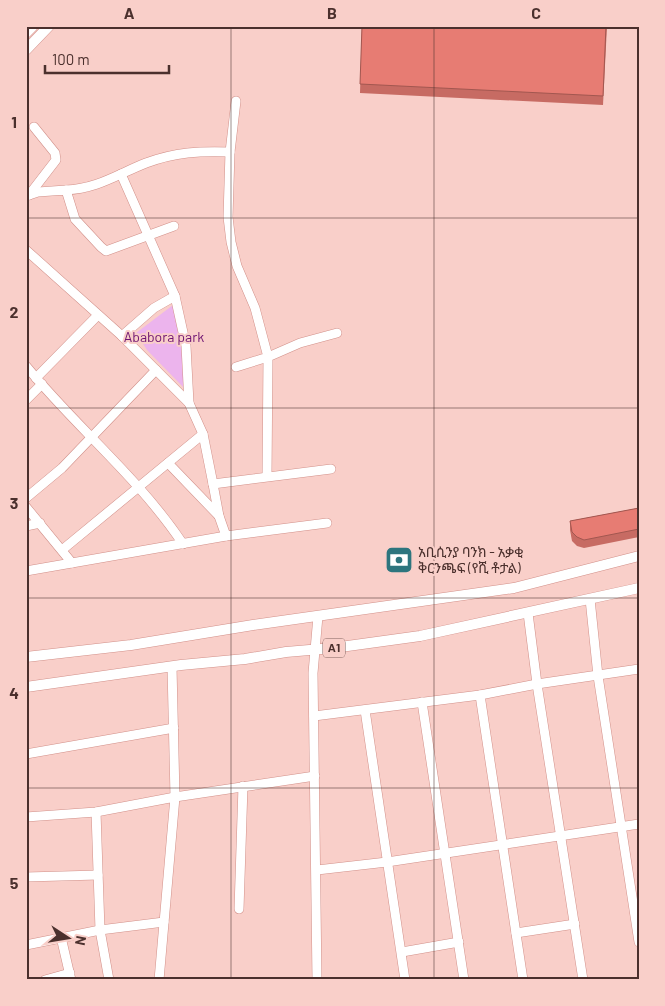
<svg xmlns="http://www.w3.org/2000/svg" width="665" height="1006" font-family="Barlow,'Noto Sans Ethiopic',sans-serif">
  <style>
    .green { fill: #ecb4ed }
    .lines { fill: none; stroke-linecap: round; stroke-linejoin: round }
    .minor-casing { stroke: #d29089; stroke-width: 10 }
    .major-casing { stroke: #d29089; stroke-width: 11 }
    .minor { stroke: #fff; stroke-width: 9 }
    .major { stroke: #fff; stroke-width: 10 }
    .wall { fill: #c76b63 }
    .building { fill: #e77c73; stroke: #a25750 }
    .grid { fill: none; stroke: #4b302d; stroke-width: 1; stroke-opacity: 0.55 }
    .labels { text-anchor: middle; stroke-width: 4; stroke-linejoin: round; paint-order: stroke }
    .shield { fill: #f9cfc9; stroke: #7f605c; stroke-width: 1 }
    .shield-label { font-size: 12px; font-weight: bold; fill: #4b302d }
    .park-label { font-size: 14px; fill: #6e1372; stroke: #f9cfc9 }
    .poi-label { font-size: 14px; fill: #4b302d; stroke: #f9cfc9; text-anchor: start }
    .neatline { fill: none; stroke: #4b302d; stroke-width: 2 }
    .grid-label { font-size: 16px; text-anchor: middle; font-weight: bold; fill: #4b302d }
  </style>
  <rect width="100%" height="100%" fill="#f9cfc9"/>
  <path class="green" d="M177,302L181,318L185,389L147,350L136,333Z"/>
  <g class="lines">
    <defs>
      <g id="minor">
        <path d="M230,152L228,217L231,242L237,266L255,308L268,357L236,367"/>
        <path d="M121,174L175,296L186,346L189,403"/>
        <path d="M66,190C97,189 118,174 146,163C176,152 199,151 230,152L236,101"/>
        <path d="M29,195L56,160L55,153L34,127"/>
        <path d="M26,196L38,192L66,190L75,219L101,247L106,251L174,226"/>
        <path d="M26,250L122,336L189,403L203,434L213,484L331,469"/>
        <path d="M122,336L154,308L175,296"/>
        <path d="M26,366C76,427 139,478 183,544"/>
        <path d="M36,378L98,315"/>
        <path d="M26,400L42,384"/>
        <path d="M168,463L219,516"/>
        <path d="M267,476L268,357L300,343L337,333"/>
        <path d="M213,484L219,516L226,536"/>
        <path d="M26,498L62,468L156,370"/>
        <path d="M26,507L72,563"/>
        <path d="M26,526L40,523"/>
        <path d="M62,550L203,434"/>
        <path d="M26,571L226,536L327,523"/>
        <path d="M590,599L598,676L639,942"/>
        <path d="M528,613L537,684L583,980"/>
        <path d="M172,667L175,797L315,776"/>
        <path d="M480,695L523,980"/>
        <path d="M422,702L464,980"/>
        <path d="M365,710L405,980"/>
        <path d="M314,716L480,695L537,684L639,669"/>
        <path d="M26,754L174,728"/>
        <path d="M96,812L100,930L109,980"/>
        <path d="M26,817L96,812L175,797L159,980"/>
        <path d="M317,870L387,862L639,824"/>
        <path d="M26,877L98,875"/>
        <path d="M239,909L243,786"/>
        <path d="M516,933L575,924"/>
        <path d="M61,937L71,980"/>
        <path d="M26,945L100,930L164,922"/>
        <path d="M402,952L459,942"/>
        <path d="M45,980L70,973"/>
        <path d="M317,980L313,673L318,616"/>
      </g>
      <g id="major">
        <path d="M26,33L33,26"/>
        <path d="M26,50L49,26"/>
        <path d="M26,657L131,645L253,625L514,588L639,556"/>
        <path d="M26,687L181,665L245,659L286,652L333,648L420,636L639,588"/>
      </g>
    </defs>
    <use href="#minor" class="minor-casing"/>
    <use href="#major" class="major-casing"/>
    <use href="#minor" class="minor"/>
    <use href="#major" class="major"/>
  </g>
  <g class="wall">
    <path d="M362,26H607L603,105L360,93Z"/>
    <path d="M639,508V537L584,548L577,546L572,541L570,530V521Z"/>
  </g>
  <g class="building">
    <path d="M362,26H606L603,96L360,84Z"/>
    <path d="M639,508V529L584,540L577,537L572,532L570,521Z"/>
  </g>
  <path class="grid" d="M231,26V980M434,26V980M26,218H639M26,408H639M26,598H639M26,788H639"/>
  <defs>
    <symbol id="bank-square" viewBox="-11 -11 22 22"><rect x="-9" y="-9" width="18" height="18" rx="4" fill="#2d757e" stroke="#f9cfc9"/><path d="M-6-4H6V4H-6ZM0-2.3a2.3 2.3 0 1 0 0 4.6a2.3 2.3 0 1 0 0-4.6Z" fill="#fff"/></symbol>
  </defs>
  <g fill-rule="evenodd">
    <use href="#bank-square" x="383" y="544" width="32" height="32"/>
  </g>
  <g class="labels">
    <rect class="shield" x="323" y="638.5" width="22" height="19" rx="4"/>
    <g class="shield-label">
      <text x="334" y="652">A1</text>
    </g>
    <g class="park-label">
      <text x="164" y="342">Ababora park</text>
    </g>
    <g class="poi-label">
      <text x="418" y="557">አቢሲንያ ባንክ - አቃቂ<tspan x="418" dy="16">ቅርንጫፍ (የሺ ቶታል)</tspan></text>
    </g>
  </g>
  <rect width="665" height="1006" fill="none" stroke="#f9cfc9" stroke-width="55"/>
  <g transform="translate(68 938) rotate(102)" stroke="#f9cfc9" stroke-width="4" paint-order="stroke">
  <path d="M0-4L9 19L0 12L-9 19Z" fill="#4b302d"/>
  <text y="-8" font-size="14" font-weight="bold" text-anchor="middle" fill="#4b302d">N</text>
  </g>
  <path d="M45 65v8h124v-8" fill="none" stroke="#4b302d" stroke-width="2.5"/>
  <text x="52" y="65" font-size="15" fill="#4b302d" stroke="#f9cfc9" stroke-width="4" paint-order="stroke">100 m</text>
  <rect x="28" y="28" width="610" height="950" class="neatline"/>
  <g class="grid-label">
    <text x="129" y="19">A</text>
    <text x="332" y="19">B</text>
    <text x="536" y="19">C</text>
    <text x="14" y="128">1</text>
    <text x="14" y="318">2</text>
    <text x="14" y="509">3</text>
    <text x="14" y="699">4</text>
    <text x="14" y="889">5</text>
  </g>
</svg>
